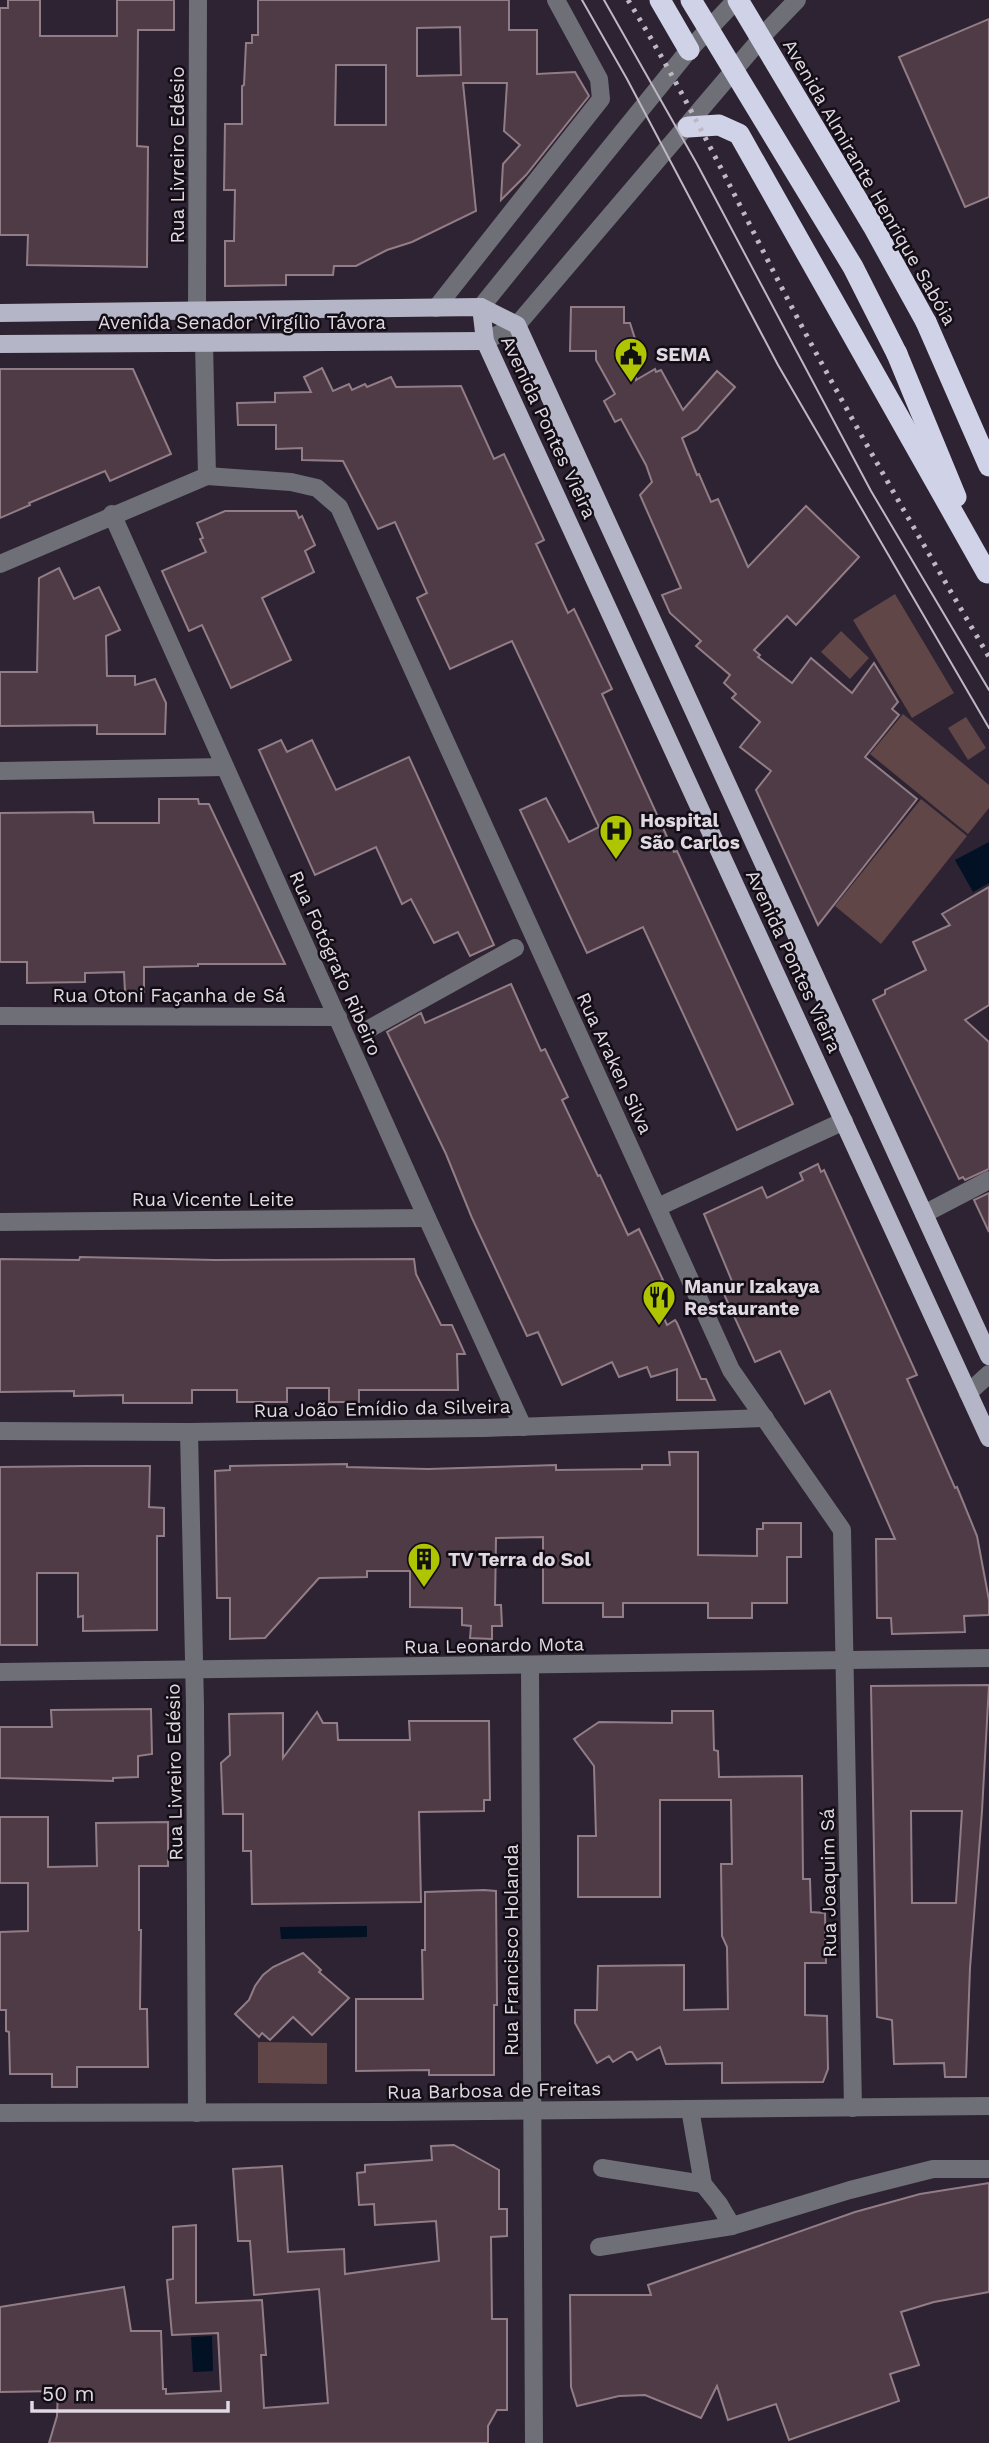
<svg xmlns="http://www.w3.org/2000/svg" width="989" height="2443" font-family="'Work Sans',sans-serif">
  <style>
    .green { fill: #604646 }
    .water { fill: #021123 }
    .building { fill: #4e3b45; stroke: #927d87; stroke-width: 2; fill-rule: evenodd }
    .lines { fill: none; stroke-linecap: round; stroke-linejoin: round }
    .minor { stroke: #6e6f77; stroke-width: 18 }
    .major { stroke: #b4b6c8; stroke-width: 18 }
    .highway { stroke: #d0d2e8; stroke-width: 21 }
    .tram { stroke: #bfb7c2; stroke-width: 2 }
    .rail { stroke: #bfb7c2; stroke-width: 5; stroke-dasharray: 3.5 7; stroke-linecap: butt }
    .highway-bridge { stroke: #d0d2e8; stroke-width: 21 }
    .labels { text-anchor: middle; stroke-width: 5; stroke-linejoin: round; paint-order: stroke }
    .street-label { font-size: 19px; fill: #e0d9e3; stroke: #130e15 }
    .poi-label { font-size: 19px; font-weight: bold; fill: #e0d9e3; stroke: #130e15; text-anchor: start }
  </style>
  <rect width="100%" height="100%" fill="#2d2332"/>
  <g class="green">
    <path d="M895,594L954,693L912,718L853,620Z"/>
    <path d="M841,631L869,658L850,679L821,652Z"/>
    <path d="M903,714L989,785V808L968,834L870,754Z"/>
    <path d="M966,717L986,748L968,760L948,728Z"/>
    <path d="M921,799L967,836L881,944L835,906Z"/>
    <path d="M258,2042L327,2043V2084L258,2083Z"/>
  </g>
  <g class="water">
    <path d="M989,842V883L973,892L955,860Z"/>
    <path d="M367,1926V1937L281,1939L280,1927Z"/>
    <path d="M212,2336L213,2371L193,2372L191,2337Z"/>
  </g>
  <g class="building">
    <path d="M8,0H40V36H117V0H174V30H138L137,146L148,147L147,267L27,265L28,235H0V8H8Z"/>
    <path d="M258,0H509V30H537V74L575,72L589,96L526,175L501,200L503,164L520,145L504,131L507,83H463L476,211L412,242L387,250L356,266H334L333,275H286V285L225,286V241H234L235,190H224L225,124H242V86L244,85L246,43H252V35H258ZM460,27L461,75L417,76V28ZM336,65H386V125H335Z"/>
    <path d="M989,19V197L965,207L899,57Z"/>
    <path d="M571,307H624V323H630L636,342V380L655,369L656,372L661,370L683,410L717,371L735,387L697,430L682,438L697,475L699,474L711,502L718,499L748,567L806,506L859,557L796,625L787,616L754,650L760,655L758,657L792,683L811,658L852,693L874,663L898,702L892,709L899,715L865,757L917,799L818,925L756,790L771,771L740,747L760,722L732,698L736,694L724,683L730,675L696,646L701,641L670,613L662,595L681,588L640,495L652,482L646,465L621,419L615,422L604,401L615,394L596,360V351H570Z"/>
    <path d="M322,368L333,391L349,384L352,390L365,384L367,387L391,377L396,387L461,386L494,459L504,454L544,540L536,544L568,613L574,609L612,689L602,694L674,852L677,851L793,1104L737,1130L643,927L587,953L520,810L546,798L569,842L599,827L512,641L450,669L417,598L427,593L395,522L378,529L343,461L302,460V448L276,449V425H238L237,403L275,402V393L311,392L304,377Z"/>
    <path d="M0,369H133L171,454L110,481L105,471L29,503L30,505L0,518Z"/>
    <path d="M225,511H296L299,518L302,516L315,545L305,551L314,572L262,598L291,660L231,688L202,625L189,631L162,571L206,552L200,539L203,538L197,523Z"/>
    <path d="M59,568L74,599L99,587L120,630L106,636L107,676H135V685L155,679L166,703L165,734H97V725L0,726V672H37L39,578Z"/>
    <path d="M281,740L287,752L312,740L336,790L409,757L494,945L470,956L458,932L434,943L411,899L402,904L376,847L315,875L259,750Z"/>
    <path d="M159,799H198L199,804H209L285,964H198V966L144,967V992H125L124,972L85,973V982L27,983V962H0V813L93,812L94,823H159Z"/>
    <path d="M989,887V1005L965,1020L989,1042V1169L965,1180L963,1177L959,1179L873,1000L885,994V990L926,970L913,942L950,925L942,914Z"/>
    <path d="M511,984L541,1051L545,1049L568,1097L562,1100L598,1176L600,1175L628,1235L639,1229L663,1280L650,1286L667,1325L675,1320L677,1323L701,1379H706L715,1400H677V1369L651,1377L647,1367L619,1377L612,1362L562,1385L538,1332L527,1336L472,1218L446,1154L387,1032L421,1013L425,1023Z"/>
    <path d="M818,1164L821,1172L824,1170L917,1375L907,1379L955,1488L957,1487L977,1536L989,1600V1615L964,1616L965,1632L892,1634L891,1618H877L876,1539H895L830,1391L805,1404L780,1351L755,1362L723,1292L734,1286L704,1214L762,1187L767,1198L803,1180L800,1173Z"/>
    <path d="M989,1193V1232L974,1200Z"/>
    <path d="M80,1257L215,1260L414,1259L416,1274L441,1325H452L465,1354H457L458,1390H359V1402H329V1388H287V1402H237V1390H192V1403H123V1395L74,1396V1391L0,1392V1259L79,1260Z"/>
    <path d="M669,1452H698V1555L757,1556V1529H763V1523H801V1557H787V1603H752V1618H708V1603H623V1617H603V1603H543V1537L496,1538L495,1605H501L502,1626H492V1639L470,1638L471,1626L462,1625V1608L410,1607V1571H367V1577L319,1578L265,1638L230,1639V1598H217L215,1471L230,1470V1466L347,1464V1467L428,1469L556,1465V1470L642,1469V1465H670Z"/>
    <path d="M86,1466H150L149,1507L164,1508V1536H157V1630L83,1631V1616L78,1617V1573H37V1645H0V1467Z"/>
    <path d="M989,1685L982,1811L970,1968L966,2077H945L944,2063L894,2064L892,2020L877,2017L871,1686ZM911,1811H962L956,1903H912Z"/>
    <path d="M151,1709L152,1754L138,1756V1777L113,1778V1781L0,1778V1727H52L51,1710Z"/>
    <path d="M672,1711H713L714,1750L718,1751L719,1777L802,1776L803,1879H810L811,1912L825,1913L826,1963H805V2015L827,2016L828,2069L823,2082L722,2083V2063L666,2064L660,2047L637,2060L632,2052H629L613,2062L609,2056L597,2063L575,2023V2010H597L598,1966L684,1965V2010L728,2009L727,1947L722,1936L721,1864H732L731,1800H660V1897H578V1836H596L594,1766L574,1739L599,1722L672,1723Z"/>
    <path d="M317,1712L323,1723H337L338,1740H410L409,1721H489L490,1800H484V1811L419,1812L421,1902L252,1904L251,1851H243V1814H223L221,1763L230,1755L229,1714L283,1713V1758Z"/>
    <path d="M0,1817H48V1867L97,1866L96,1823L168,1822V1866H139V1930H141L140,2009H147L148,2067H77V2087H52V2074H10L9,2032L6,2031V2010H0V1932L28,1931V1883H0Z"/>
    <path d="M484,1890L496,1891L497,2005H494V2075H429V2070L356,2071V1999H423L422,1950H425V1892Z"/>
    <path d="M303,1953L321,1970L319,1972L349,1998L312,2035L293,2017L270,2040L262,2033L259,2037L235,2014L249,2000L255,1986L263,1975L273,1967Z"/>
    <path d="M454,2145L499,2170V2209H507V2236L491,2237L492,2319H507V2410H497L488,2426V2443H49L57,2416L58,2391L0,2392V2307L124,2287L131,2331H161L163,2389H166V2394L221,2391L218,2333L172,2335L167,2280L173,2279V2227L196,2225V2303L262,2300L266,2355H261L264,2408L328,2403L319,2289L254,2295L250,2241H238L233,2169L282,2166L288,2252L344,2249L345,2274L439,2261L436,2221L375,2225L374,2204L359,2205L357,2173L365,2172V2165L432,2160L431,2146Z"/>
    <path d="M989,2183V2292L934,2302L901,2312L919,2365L890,2374L899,2401L789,2440L776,2404L728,2420L717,2386L701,2418L645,2395L619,2396L577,2406L571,2387L570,2295H651L648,2285L855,2212L920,2194Z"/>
  </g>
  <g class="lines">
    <g class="minor">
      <path d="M481,307L689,50L736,0"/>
      <path d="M436,308L601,99L599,79L556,0"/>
      <path d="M197,310L198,0"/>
      <path d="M485,341L517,325L769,29L797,0"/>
      <path d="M204,343L207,476"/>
      <path d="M112,514L427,1218L523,1427"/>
      <path d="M0,564L207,476L291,482L317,488L339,507L731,1370L842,1530L853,2108"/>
      <path d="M0,771L225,767"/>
      <path d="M0,1016L338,1017"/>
      <path d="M367,1030L515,948"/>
      <path d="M658,1207L844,1121"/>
      <path d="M924,1214L989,1180"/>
      <path d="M0,1222L427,1218"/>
      <path d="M968,1393L989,1374"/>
      <path d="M0,1431L189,1432L484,1428L765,1418"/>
      <path d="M189,1432L195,1706L197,2113"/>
      <path d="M530,1666L534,2443"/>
      <path d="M0,1672L989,1658"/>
      <path d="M690,2109L703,2184L719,2204L732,2226L850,2190L933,2169H989"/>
      <path d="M0,2113L392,2112L989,2106"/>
      <path d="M602,2168L703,2184"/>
      <path d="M599,2247L732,2226"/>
    </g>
    <g class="major">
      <path d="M481,307L485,341L989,1438"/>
      <path d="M0,313L481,307L517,325L989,1356"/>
      <path d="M0,344L485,341"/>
    </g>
    <g class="highway">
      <path d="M660,0L689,50"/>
      <path d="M688,127L719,125L739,134L987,573"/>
      <path d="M926,322L989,466"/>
      <path d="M897,354L956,497"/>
    </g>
    <g class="tram">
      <path d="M582,0L627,79L778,365L989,728"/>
      <path d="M604,0L697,164L871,491L989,690"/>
    </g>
    <path class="rail" d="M628,0C695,109 748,225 808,338C866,446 927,551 989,657"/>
    <g class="highway-bridge">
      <path d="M691,0L853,267L897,354"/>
      <path d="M738,0L873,226L926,322"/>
    </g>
  </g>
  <defs>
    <symbol id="civic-pin" viewBox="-11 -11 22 30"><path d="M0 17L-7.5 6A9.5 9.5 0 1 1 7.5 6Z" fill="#b0c501" stroke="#130e15"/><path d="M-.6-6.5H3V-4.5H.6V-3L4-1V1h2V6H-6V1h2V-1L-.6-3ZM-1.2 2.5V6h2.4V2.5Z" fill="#111"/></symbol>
    <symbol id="hospital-pin" viewBox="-11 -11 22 30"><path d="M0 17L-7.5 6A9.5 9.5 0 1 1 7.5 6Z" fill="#b0c501" stroke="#130e15"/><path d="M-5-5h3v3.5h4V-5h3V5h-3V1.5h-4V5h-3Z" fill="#111"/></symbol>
    <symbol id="restaurant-pin" viewBox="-11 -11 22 30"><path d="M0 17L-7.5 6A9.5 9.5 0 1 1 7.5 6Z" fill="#b0c501" stroke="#130e15"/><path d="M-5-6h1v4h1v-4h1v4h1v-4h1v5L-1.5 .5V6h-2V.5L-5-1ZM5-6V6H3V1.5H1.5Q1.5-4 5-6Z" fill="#111"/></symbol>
    <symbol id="building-pin" viewBox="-11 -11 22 30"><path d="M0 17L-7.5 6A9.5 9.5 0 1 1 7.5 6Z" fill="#b0c501" stroke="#130e15"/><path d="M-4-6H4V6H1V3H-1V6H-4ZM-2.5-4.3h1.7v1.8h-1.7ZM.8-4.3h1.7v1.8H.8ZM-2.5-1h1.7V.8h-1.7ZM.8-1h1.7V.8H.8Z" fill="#111"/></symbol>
  </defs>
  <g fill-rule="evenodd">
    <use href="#civic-pin" x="612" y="335" width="38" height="52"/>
    <use href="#hospital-pin" x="597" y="812" width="38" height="52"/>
    <use href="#restaurant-pin" x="640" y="1278" width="38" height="52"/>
    <use href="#building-pin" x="405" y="1540" width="38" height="52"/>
  </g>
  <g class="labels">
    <g class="street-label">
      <text transform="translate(177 155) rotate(-90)" y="7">Rua Livreiro Edésio</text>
      <text transform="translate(870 182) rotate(60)" y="7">Avenida Almirante Henrique Sabóia</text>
      <text x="242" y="329">Avenida Senador Virgílio Távora</text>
      <text transform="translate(549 427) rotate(65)" y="7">Avenida Pontes Vieira</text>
      <text transform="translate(794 961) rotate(65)" y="7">Avenida Pontes Vieira</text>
      <text transform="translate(336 963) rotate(66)" y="7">Rua Fotógrafo Ribeiro</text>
      <text x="169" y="1002">Rua Otoni Façanha de Sá</text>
      <text transform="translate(615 1063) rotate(65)" y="7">Rua Araken Silva</text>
      <text x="213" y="1206">Rua Vicente Leite</text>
      <text transform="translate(382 1408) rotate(-1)" y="7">Rua João Emídio da Silveira</text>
      <text transform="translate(494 1645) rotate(-1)" y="7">Rua Leonardo Mota</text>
      <text transform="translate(174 1772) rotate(-91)" y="7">Rua Livreiro Edésio</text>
      <text transform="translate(828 1883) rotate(-91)" y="7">Rua Joaquim Sá</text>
      <text transform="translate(511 1950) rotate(-90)" y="7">Rua Francisco Holanda</text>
      <text transform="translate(494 2090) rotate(-1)" y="7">Rua Barbosa de Freitas</text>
    </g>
    <g class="poi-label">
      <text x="656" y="361">SEMA</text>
      <text x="640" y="827">Hospital<tspan x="640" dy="22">São Carlos</tspan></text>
      <text x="684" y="1293">Manur Izakaya<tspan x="684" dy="22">Restaurante</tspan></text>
      <text x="448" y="1566">TV Terra do Sol</text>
    </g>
  </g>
  <path d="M32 2401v10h196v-10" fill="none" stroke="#e0d9e3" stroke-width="3.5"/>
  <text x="42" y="2401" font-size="21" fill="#e0d9e3" stroke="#130e15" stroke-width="5" paint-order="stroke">50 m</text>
</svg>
